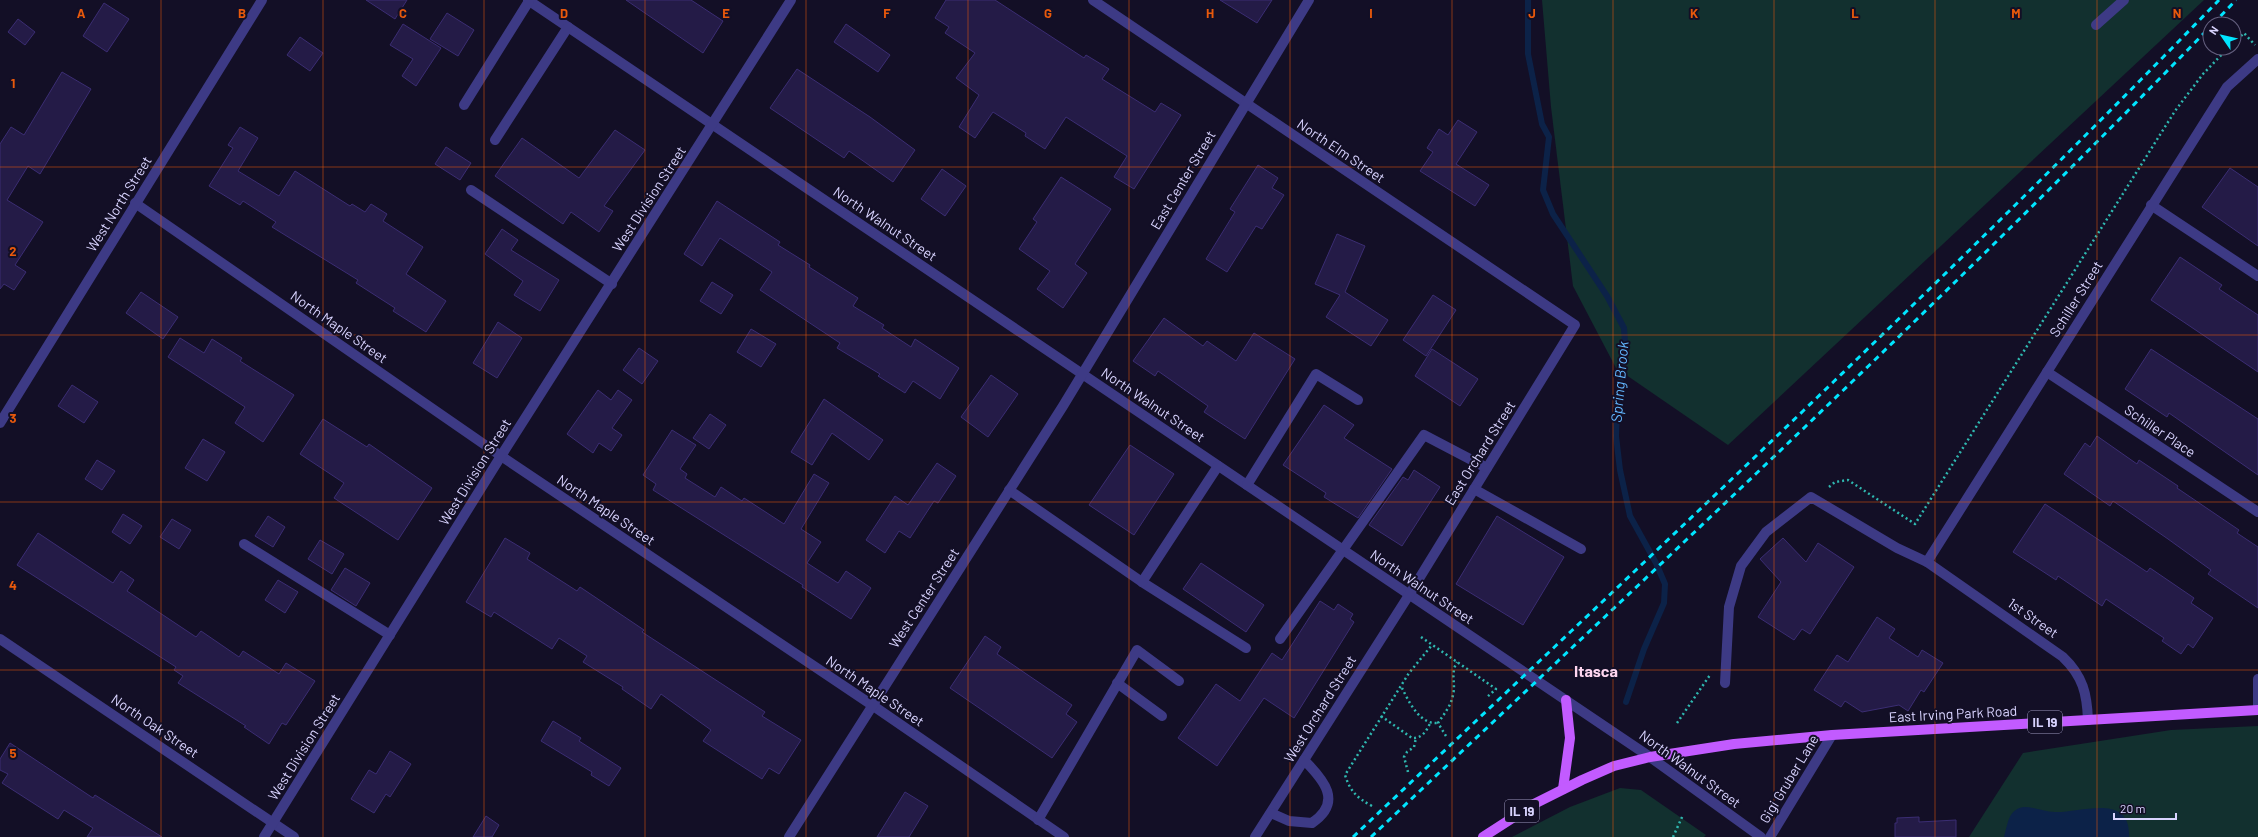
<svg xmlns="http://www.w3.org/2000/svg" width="2258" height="837" font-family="Barlow,sans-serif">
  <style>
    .green { fill: #12302f }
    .water { fill: #0c2248 }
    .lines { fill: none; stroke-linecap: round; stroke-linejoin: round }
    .stream { stroke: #0c2248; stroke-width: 6 }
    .building { fill: #241b47; stroke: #3b2d73 }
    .path { stroke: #2fb8b0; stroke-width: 2.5; stroke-dasharray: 2 3; stroke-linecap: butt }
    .minor { stroke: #3d3a85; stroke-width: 10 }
    .major { stroke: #c25bff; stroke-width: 10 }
    .rail { stroke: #00e5ff; stroke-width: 3; stroke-dasharray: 6 5; stroke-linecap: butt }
    .grid { fill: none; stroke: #e8590c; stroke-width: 1; stroke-opacity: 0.55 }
    .labels { text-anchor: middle; stroke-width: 4; stroke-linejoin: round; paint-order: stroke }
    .shield { fill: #130f26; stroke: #9e99be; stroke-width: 1 }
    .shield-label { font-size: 13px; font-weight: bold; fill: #d9d4ff }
    .street-label { font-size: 14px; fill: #d9d4ff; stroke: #130f26 }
    .water-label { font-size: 15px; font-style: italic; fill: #62b6ff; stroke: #130f26 }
    .quarter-label { font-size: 16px; font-weight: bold; fill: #ffd6f0; stroke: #130f26 }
    .grid-label { font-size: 13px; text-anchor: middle; font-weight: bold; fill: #e8590c; stroke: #130f26; stroke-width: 4; stroke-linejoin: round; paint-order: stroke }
  </style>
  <rect width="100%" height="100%" fill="#130f26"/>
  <g class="green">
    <path d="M1542,0H2204L1728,445L1616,368L1573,286L1551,107Z"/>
    <path d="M2258,726V837H1969L2023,753L2171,730Z"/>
    <path d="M1620,788L1641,790L1706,835L1704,837H1512L1570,807Z"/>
  </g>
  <path class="water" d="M2024,807C2034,807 2044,812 2055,812C2080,813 2131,792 2129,837H2004C2008,824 2008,809 2024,807Z"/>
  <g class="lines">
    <path class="stream" d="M1528,0V54L1542,124L1549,137L1543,190L1553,214L1607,296L1624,328L1625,343L1617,411L1616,436L1620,470L1630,516L1656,563L1665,584L1664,603L1644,649L1626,702"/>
  </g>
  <g class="building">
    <path d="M366,0H407L395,19Z"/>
    <path d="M626,0H691L723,21L703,53Z"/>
    <path d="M946,0H995L1084,58L1086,55L1109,69L1102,79L1155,112L1161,103L1181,115L1134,189L1114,177L1127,156L1066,117L1045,149L1025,136L1026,133L993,112L975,138L959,127L979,95L956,78L975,53L945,33L949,27L935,18Z"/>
    <path d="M1220,0H1272L1257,23Z"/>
    <path d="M104,3L129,19L107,52L83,36Z"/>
    <path d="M447,13L474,30L458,56L430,39Z"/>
    <path d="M18,19L35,32L25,45L8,32Z"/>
    <path d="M403,24L441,48L416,86L402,76L413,59L390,45Z"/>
    <path d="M846,24L890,55L878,72L834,42Z"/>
    <path d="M300,37L323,53L310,71L287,55Z"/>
    <path d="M797,69L870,117L915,150L893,182L849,151L844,158L770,108Z"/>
    <path d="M62,72L91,89L40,174L28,166L7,200L43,222L15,265L26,272L14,290L4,284L0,289V144L11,127L24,135Z"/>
    <path d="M1458,120L1477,132L1456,164L1489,185L1475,206L1420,171L1433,152L1427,148L1439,129L1448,135Z"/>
    <path d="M240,127L258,138L238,171L279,196L295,171L350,206L352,204L365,212L371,204L387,214L383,221L423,247L406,274L446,301L426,332L393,311L395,308L356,283L358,280L272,227L276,222L243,201L240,205L209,186L233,148L228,145Z"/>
    <path d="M615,130L645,150L604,206L613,211L599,232L571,212L563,224L495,176L522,138L579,178Z"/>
    <path d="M446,147L471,163L460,180L435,164Z"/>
    <path d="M1258,165L1278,178L1272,188L1284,195L1262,229L1256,226L1227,272L1206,259L1235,212L1230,209Z"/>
    <path d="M2230,168L2258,187V246L2202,207Z"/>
    <path d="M942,169L966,186L945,216L921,199Z"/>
    <path d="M1061,177L1111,209L1075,264L1087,273L1063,308L1037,289L1050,271L1019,249L1037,222L1033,219Z"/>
    <path d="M717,201L780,242L778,245L810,265L809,267L858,298L853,306L884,325L882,328L911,347L915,339L959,368L940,399L913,381L905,393L878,376L880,374L837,348L840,343L760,290L772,272L720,238L702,266L684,254Z"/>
    <path d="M502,229L518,240L511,250L559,280L540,311L514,295L523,281L485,254Z"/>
    <path d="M1337,234L1365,246L1345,292L1388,320L1371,346L1326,317L1340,295L1315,284Z"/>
    <path d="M2180,257L2222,285L2219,289L2258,315V372L2151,300Z"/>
    <path d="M712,282L733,295L721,314L700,301Z"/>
    <path d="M141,292L178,317L163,339L126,313Z"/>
    <path d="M1433,295L1456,310L1426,356L1403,340Z"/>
    <path d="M1164,318L1203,346L1207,341L1236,361L1254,333L1295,359L1245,439L1204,412L1208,406L1158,371L1155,376L1133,361Z"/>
    <path d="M498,322L522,338L497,378L473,363Z"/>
    <path d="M751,329L776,344L761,367L737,352Z"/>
    <path d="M180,338L204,353L212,339L242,358L240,361L294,395L263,442L235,423L245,407L168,357Z"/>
    <path d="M639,348L658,361L642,384L623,370Z"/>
    <path d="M1432,349L1478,379L1460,406L1415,376Z"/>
    <path d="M2151,349L2258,419V475L2169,413L2167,417L2125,389Z"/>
    <path d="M991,375L1018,394L988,437L961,417Z"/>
    <path d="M72,385L98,402L84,423L58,406Z"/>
    <path d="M598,390L611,400L618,390L632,400L612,428L622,435L611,451L599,443L593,453L567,434Z"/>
    <path d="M824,399L883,440L869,460L832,433L812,465L791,452Z"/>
    <path d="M1324,405L1354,425L1344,438L1392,469L1358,518L1324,497L1326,493L1283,465Z"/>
    <path d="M710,414L726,425L709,449L693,438Z"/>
    <path d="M323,419L367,447L369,444L432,488L398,540L334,498L344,483L300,454Z"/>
    <path d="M672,430L696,445L680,469L687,474L685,478L715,497L721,487L742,501L744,498L784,524L814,474L829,483L801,529L821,542L807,563L838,583L846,571L871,588L851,619L802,587L803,585L653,490L656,484L643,475Z"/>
    <path d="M2097,436L2137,464L2139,460L2178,486L2177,488L2239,530L2237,533L2258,547V608L2208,574L2211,570L2168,539L2113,501L2110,506L2064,474L2085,443L2090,447Z"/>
    <path d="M203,439L225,452L207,481L185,468Z"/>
    <path d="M1130,445L1174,474L1134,535L1089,505Z"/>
    <path d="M97,460L115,471L102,490L85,479Z"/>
    <path d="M937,463L956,476L938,503L934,501L910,538L899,531L885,553L866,540L895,496L908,505Z"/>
    <path d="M1414,470L1440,487L1402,546L1369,525L1403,477L1408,480Z"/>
    <path d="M2045,504L2147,572L2150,568L2194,598L2191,603L2213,618L2193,648L2188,644L2181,654L2162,641L2164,638L2106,599L2102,606L2058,576L2056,580L2013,552Z"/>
    <path d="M123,514L142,526L130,544L112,532Z"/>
    <path d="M268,516L285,527L273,547L255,536Z"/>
    <path d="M1497,516L1564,557L1523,625L1456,584Z"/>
    <path d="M172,519L191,530L179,549L160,537Z"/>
    <path d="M38,533L113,583L121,571L134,580L127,591L196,637L201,631L239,657L243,651L279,674L286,663L315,681L286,725L282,723L269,744L244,727L246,726L178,683L183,676L174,670L176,667L17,565Z"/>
    <path d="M505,538L530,553L527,559L577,591L580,587L644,630L642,632L765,712L762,716L801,740L779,774L769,768L762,779L703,741L711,730L661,694L651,709L622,689L623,687L583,662L587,656L559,638L552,649L494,612L491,617L466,602Z"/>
    <path d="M1783,538L1806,562L1818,543L1854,567L1810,634L1802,629L1794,640L1758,617L1781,582L1760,559Z"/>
    <path d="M320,540L344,554L332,574L308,559Z"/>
    <path d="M1201,563L1264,605L1246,632L1183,589Z"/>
    <path d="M345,568L370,583L356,606L331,590Z"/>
    <path d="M278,580L298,592L285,613L265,600Z"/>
    <path d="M1320,601L1334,610L1338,604L1353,614L1350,619L1354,622L1294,718L1264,698L1217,766L1178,738L1216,684L1240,701L1272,653L1282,660Z"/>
    <path d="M1877,617L1895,629L1889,638L1918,657L1922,650L1943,663L1924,692L1921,690L1908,711L1899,705L1862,712L1845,701L1841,707L1814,690L1837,655L1848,662Z"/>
    <path d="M985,636L1001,647L997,654L1072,705L1066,714L1077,722L1052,758L950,688Z"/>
    <path d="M553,721L581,738L579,741L621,768L609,786L591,775L592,772L541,741Z"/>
    <path d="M10,743L93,798L95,795L162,837H87L93,828L64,810L58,819L2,783L8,774L0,770V759Z"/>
    <path d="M390,751L411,764L390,797L386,794L374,813L351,799L369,770L376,774Z"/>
    <path d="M905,792L928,806L909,837H877Z"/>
    <path d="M486,816L499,825L492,837H473Z"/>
    <path d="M1919,817V822L1956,820V837H1895V823H1897V818Z"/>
  </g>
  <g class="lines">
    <g class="path">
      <path d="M2234,43L2244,33L2255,45"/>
      <path d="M1829,487L1835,482L1848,480L1915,524L2175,111L2203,74L2228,48"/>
      <path d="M1421,637L1496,689L1486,698"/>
      <path d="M1402,688C1409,702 1420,725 1438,723"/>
      <path d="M1381,716L1412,738C1421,739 1427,731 1430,723"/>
      <path d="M1677,723L1710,675"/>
      <path d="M1446,736L1438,723C1444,714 1451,706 1453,695C1456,683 1450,674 1457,662"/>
      <path d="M1408,772L1404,757L1407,752L1414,747L1416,738"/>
      <path d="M1372,806C1357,798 1350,791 1345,775L1409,673L1432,645"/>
      <path d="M1673,837L1683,815"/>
    </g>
    <g class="minor">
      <path d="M528,0L1650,757L1761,837"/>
      <path d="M1093,0L1575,325L1409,595L1255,837"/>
      <path d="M2096,25L2124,0"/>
      <path d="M464,105L529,1"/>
      <path d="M495,140L568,27"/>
      <path d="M471,190L612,284"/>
      <path d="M135,203L501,456L872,705L1064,837"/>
      <path d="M2151,205L2258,276"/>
      <path d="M2047,372L2258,512"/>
      <path d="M0,423L262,0"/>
      <path d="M1247,485L1316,374L1358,400"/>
      <path d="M1474,489L1581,549"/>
      <path d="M1009,490L1142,582L1246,648"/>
      <path d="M244,544L390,635"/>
      <path d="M1927,562L2227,87L2258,59"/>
      <path d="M1142,582L1218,466"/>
      <path d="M0,639L294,837"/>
      <path d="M1280,639L1424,435L1487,468"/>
      <path d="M2258,679V708"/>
      <path d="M1117,683L1162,716"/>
      <path d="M1725,683L1729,607L1741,566L1766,532L1811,497L1897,548L1927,562L2063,657C2083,676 2087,694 2088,720"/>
      <path d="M1271,813L1289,821L1312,823C1343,802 1324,780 1304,760"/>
      <path d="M1038,820L1137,650L1179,681"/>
      <path d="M264,837L501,456L791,0"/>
      <path d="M789,837L1063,406L1309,0"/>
      <path d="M1770,837L1832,735"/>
    </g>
    <g class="major">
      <path d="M1563,789L1570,738L1566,700"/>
      <path d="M1483,837L1534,804L1582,780L1614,766L1650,757L1734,744L1832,735L2258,710"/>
    </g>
    <g class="rail">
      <path d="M2213,24L2236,0"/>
      <path d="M1353,837C1645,561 1939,288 2219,0"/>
      <path d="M1371,837C1654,570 1939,306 2210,27"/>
    </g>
  </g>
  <path class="grid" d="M161,0V837M323,0V837M484,0V837M645,0V837M806,0V837M968,0V837M1129,0V837M1290,0V837M1452,0V837M1613,0V837M1774,0V837M1935,0V837M2097,0V837M0,167H2258M0,335H2258M0,502H2258M0,670H2258"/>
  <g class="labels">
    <g class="shield">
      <rect x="2028" y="711" width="34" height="22" rx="3"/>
      <rect x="1505" y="800" width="34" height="22" rx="3"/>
    </g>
    <g class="shield-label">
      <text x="2045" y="727">IL 19</text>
      <text x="1522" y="816">IL 19</text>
    </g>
    <g class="street-label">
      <text transform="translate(1341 151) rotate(34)" y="5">North Elm Street</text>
      <text transform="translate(1183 180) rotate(-59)" y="5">East Center Street</text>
      <text transform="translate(649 199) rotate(-57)" y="5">West Division Street</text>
      <text transform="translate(119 204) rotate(-58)" y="5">West North Street</text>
      <text transform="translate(885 224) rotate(34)" y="5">North Walnut Street</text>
      <text transform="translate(2076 299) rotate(-58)" y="5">Schiller Street</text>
      <text transform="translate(339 327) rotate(35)" y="5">North Maple Street</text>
      <text transform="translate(1153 405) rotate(34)" y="5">North Walnut Street</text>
      <text transform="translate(2160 431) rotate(34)" y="5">Schiller Place</text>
      <text transform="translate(1480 453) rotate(-58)" y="5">East Orchard Street</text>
      <text transform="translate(475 472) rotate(-58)" y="5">West Division Street</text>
      <text transform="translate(606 510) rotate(34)" y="5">North Maple Street</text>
      <text transform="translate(1422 587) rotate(34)" y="5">North Walnut Street</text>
      <text transform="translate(924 598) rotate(-57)" y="5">West Center Street</text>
      <text transform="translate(2033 618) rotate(35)" y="5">1st Street</text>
      <text transform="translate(875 691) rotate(34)" y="5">North Maple Street</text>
      <text transform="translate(1320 709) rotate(-58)" y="5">West Orchard Street</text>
      <text transform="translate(1953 714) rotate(-3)" y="5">East Irving Park Road</text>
      <text transform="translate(155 726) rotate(34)" y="5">North Oak Street</text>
      <text transform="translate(304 747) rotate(-58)" y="5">West Division Street</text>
      <text transform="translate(1690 769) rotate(36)" y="5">North Walnut Street</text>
      <text transform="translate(1789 779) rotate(-59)" y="5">Gigi Gruber Lane</text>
    </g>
    <g class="water-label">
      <text transform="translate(1620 382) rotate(-85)" y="5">Spring Brook</text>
    </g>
    <g class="quarter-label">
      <text x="1596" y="677">Itasca</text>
    </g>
  </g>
  <g class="grid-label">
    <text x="81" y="18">A</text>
    <text x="242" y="18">B</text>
    <text x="403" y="18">C</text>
    <text x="564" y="18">D</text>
    <text x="726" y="18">E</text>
    <text x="887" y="18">F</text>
    <text x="1048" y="18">G</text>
    <text x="1210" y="18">H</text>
    <text x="1371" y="18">I</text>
    <text x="1532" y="18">J</text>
    <text x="1694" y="18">K</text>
    <text x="1855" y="18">L</text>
    <text x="2016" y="18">M</text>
    <text x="2177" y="18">N</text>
    <text x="13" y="88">1</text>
    <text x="13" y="256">2</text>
    <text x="13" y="423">3</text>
    <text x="13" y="590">4</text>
    <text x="13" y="758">5</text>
  </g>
  <g transform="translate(2222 36) rotate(304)"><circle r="19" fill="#130f26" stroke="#625e7d"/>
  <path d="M0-3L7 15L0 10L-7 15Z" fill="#00e5ff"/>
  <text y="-6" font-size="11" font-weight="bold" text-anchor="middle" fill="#d9d4ff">N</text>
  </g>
  <path d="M2114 813v6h62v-6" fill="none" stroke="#d9d4ff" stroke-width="2"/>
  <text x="2120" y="813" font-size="12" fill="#d9d4ff" stroke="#130f26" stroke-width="3" paint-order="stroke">20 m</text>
</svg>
